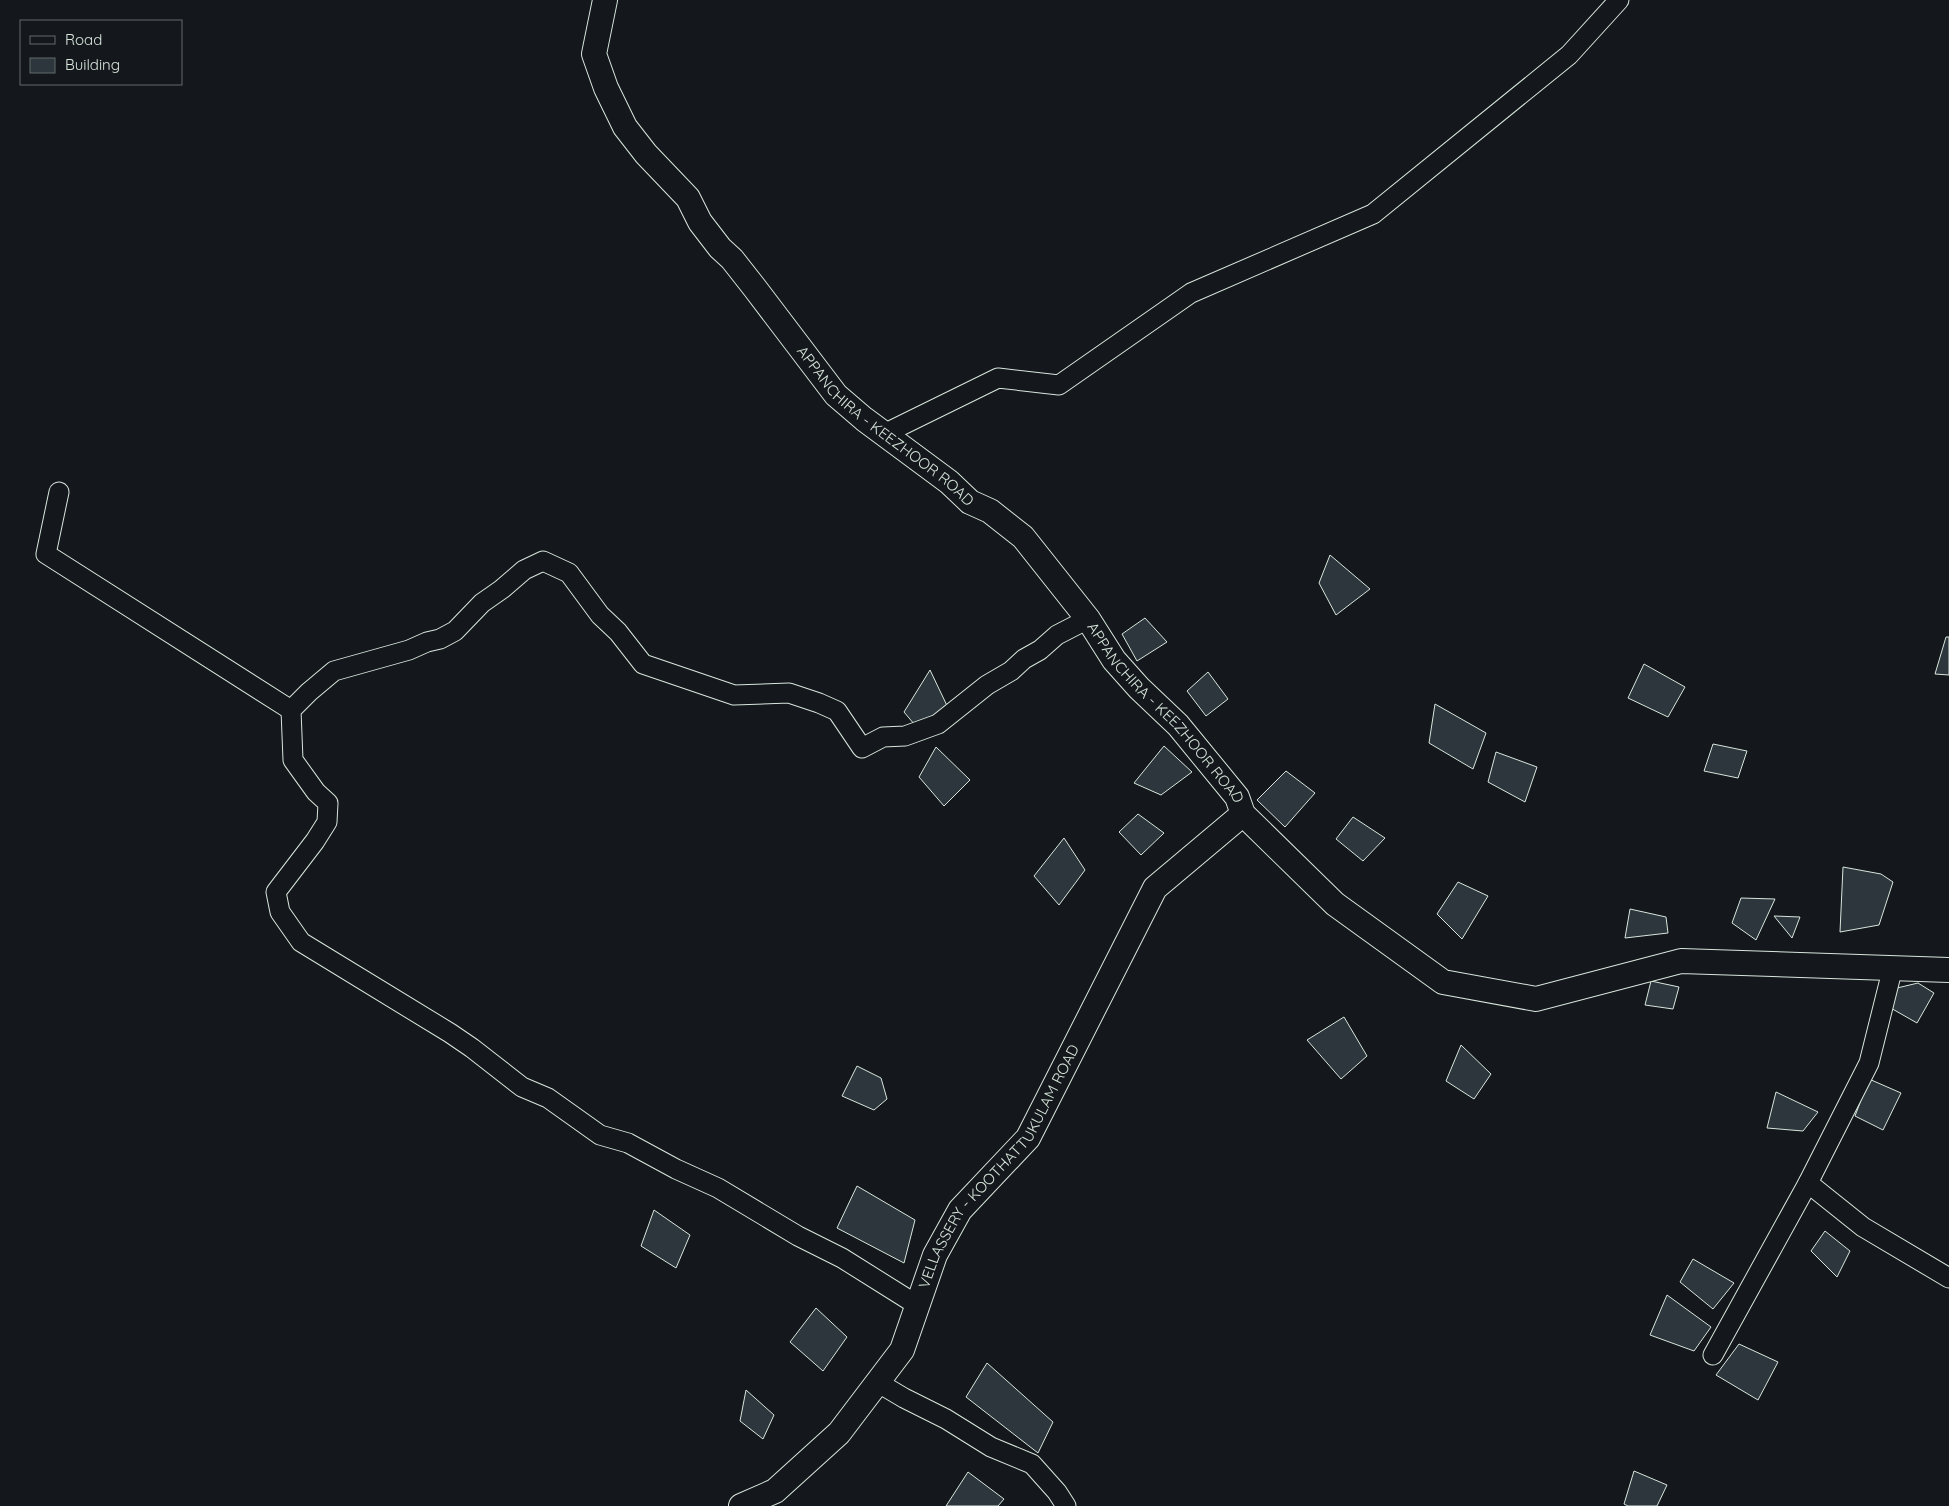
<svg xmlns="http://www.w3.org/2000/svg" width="1949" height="1506" font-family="Quicksand,sans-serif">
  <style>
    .building { fill: #2c363c; stroke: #d8e6dc }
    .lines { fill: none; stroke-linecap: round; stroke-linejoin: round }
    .minor-casing { stroke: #d8e6dc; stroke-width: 21 }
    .major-casing { stroke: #d8e6dc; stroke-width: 26 }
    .minor { stroke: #14181c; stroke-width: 19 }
    .major { stroke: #14181c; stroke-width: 24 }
    .labels { text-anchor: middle; stroke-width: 4; stroke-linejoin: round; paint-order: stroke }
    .street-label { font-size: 15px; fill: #d8e6dc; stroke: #14181c }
  </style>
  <rect width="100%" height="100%" fill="#14181c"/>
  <g class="building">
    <path d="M1330,555L1370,589L1336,615L1319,583Z"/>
    <path d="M1145,618L1167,642L1137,661L1122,634Z"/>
    <path d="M1946,637H1949V675L1935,674Z"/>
    <path d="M1644,664L1685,687L1668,717L1628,698Z"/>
    <path d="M930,670L951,714L920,731L904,712Z"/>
    <path d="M1208,672L1228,699L1206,716L1187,691Z"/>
    <path d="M1435,704L1486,733L1473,769L1429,743Z"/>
    <path d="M1713,744L1747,751L1738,778L1704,771Z"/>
    <path d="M1164,746L1192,772L1161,795L1134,783Z"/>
    <path d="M936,747L970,780L944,806L919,777Z"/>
    <path d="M1496,752L1537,767L1525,802L1488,782Z"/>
    <path d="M1286,771L1315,793L1285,827L1257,800Z"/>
    <path d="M1138,814L1164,833L1141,855L1119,832Z"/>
    <path d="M1353,817L1385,838L1363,861L1336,839Z"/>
    <path d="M1064,838L1085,870L1059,905L1034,876Z"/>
    <path d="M1843,867L1881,874L1893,882L1879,925L1840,932Z"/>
    <path d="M1458,882L1488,896L1462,939L1437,914Z"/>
    <path d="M1741,898L1775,899L1756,940L1732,923Z"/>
    <path d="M1630,909L1666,917L1668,933L1625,938Z"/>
    <path d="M1774,916L1800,917L1792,938Z"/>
    <path d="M1651,981L1679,987L1673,1009L1645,1005Z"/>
    <path d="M1918,983L1934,993L1917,1023L1889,1007L1897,988Z"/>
    <path d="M1344,1017L1367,1056L1341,1079L1307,1040Z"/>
    <path d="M1461,1045L1491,1074L1474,1099L1446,1081Z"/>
    <path d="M857,1066L881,1078L887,1099L874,1110L842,1096Z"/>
    <path d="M1869,1079L1901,1093L1883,1130L1855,1116Z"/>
    <path d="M1776,1092L1818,1112L1803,1131L1767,1128Z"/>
    <path d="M857,1186L915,1220L904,1263L837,1228Z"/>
    <path d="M654,1210L690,1235L676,1268L641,1246Z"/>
    <path d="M1825,1231L1850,1251L1837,1277L1811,1251Z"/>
    <path d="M1693,1259L1734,1283L1713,1309L1680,1282Z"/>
    <path d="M1667,1295L1711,1327L1694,1351L1650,1335Z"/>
    <path d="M816,1308L847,1337L823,1371L790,1342Z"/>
    <path d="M1739,1344L1778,1362L1758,1400L1716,1375Z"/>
    <path d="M987,1363L1053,1422L1038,1453L966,1397Z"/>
    <path d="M746,1390L774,1415L763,1439L740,1421Z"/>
    <path d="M1634,1471L1667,1485L1657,1506H1628L1624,1504Z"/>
    <path d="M968,1472L1004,1499L998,1506H946Z"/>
  </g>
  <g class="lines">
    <defs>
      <g id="minor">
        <path d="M884,434L998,378L1059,385L1191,293L1373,214L1569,55L1619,0"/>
        <path d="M59,492L46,554L291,710"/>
        <path d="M1808,1183L1863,1227L1949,1278"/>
        <path d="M918,1304L909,1300L842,1258L798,1236L718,1188L676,1169L628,1143L600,1135L548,1098L522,1087L472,1048L450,1033L301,942L280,912L276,892L315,841L327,822L328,803L316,792L293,760L291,710L309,692L334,671L409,650L427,642L440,639L455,631L482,603L502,589L524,570L543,561L569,573L600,615L618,632L643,664L734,695L789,693L819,703L837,711L862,748L883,737L905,736L938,724L987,685L1011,671L1024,659L1040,650L1057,635L1088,619"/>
        <path d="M1713,1355L1808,1183L1869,1063L1893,967"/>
        <path d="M877,1382L904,1398L946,1419L991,1447L1032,1464L1057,1492L1066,1506"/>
      </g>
      <g id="major">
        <path id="s1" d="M605,0L594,54L606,88L625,127L646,154L688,198L700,222L720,248L732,259L754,287L836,395L864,419L949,482L970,502L990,511L1023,537L1088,619L1114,660L1139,688L1178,725L1237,797L1243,814L1335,904L1443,982L1536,999L1681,961L1949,970"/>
        <path id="s2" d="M741,1506L775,1491L839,1433L902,1350L935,1255L960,1210L1028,1138L1155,888L1243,814"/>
      </g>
    </defs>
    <use href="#minor" class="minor-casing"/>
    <use href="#major" class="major-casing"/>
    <use href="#minor" class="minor"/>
    <use href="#major" class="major"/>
  </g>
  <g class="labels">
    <g class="street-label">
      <text dy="5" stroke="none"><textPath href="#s1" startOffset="534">APPANCHIRA - KEEZHOOR ROAD</textPath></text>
      <text dy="5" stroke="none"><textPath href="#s1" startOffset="939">APPANCHIRA - KEEZHOOR ROAD</textPath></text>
      <text dy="5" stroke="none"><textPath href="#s2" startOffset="438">VELLASSERY - KOOTHATTUKULAM ROAD</textPath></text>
    </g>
  </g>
  <rect x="20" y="20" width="162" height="65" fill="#14181c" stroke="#626a69"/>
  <rect x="30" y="36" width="25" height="8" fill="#14181c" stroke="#626a69"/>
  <text x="65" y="45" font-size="15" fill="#d8e6dc">Road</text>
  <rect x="30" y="58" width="25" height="15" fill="#2c363c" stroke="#626a69"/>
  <text x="65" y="70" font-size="15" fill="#d8e6dc">Building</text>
</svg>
